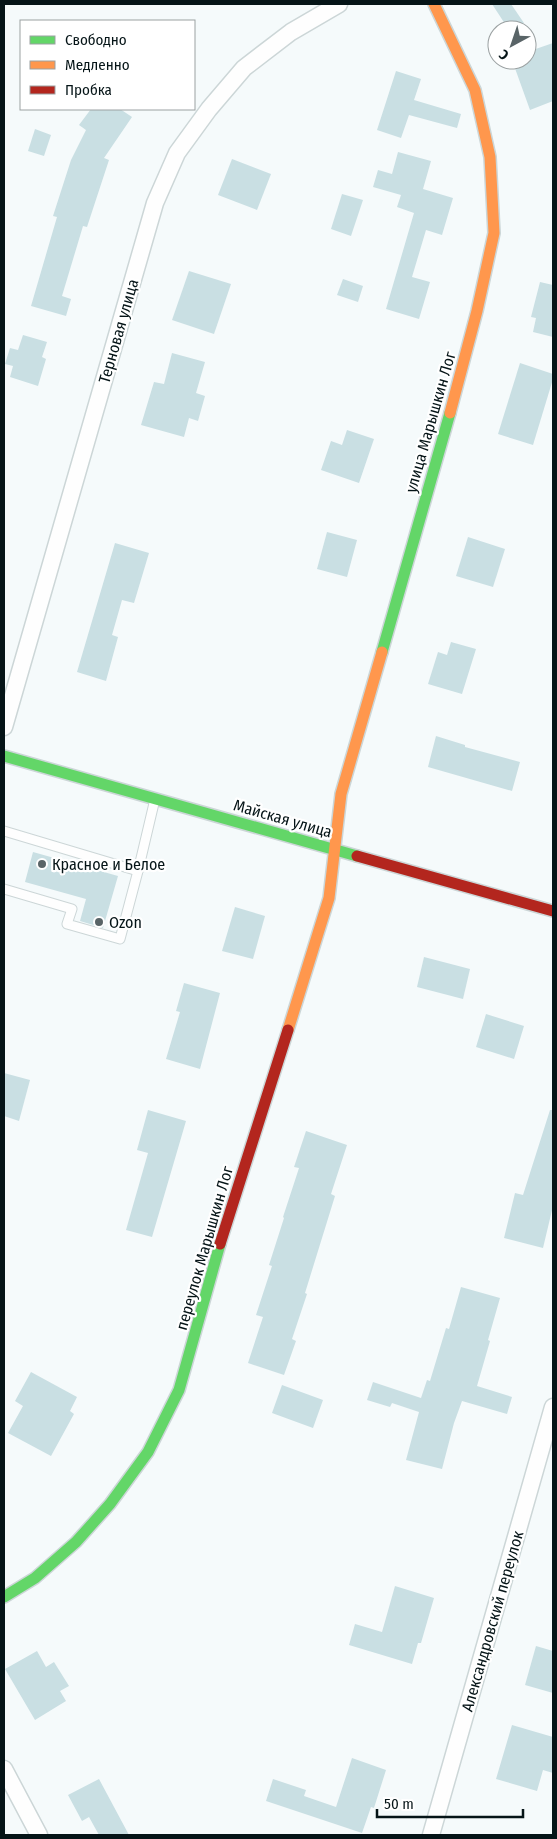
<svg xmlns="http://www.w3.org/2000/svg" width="557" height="1839" font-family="'Fira Sans Condensed',sans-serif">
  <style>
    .building { fill: #c9dfe3 }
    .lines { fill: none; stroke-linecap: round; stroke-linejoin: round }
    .lane-casing { stroke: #ccd6d7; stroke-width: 11 }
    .street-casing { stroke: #ccd6d7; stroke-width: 19 }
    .fast-casing { stroke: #ccd6d7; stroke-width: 14 }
    .slow-casing { stroke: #ccd6d7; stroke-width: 14 }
    .jam-casing { stroke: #ccd6d7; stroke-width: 14 }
    .lane { stroke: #fefefe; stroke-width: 9 }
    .street { stroke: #fefefe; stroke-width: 16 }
    .fast { stroke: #63d668; stroke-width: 11 }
    .slow { stroke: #ff974d; stroke-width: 11 }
    .jam { stroke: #b3261e; stroke-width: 11 }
    .poi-dot { fill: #596467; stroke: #fff; stroke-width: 2 }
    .labels { text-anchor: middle; stroke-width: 4.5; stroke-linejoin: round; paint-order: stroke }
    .street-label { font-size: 16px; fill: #051417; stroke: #fff }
    .poi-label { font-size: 16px; fill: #051417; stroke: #fff; text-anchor: start }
  </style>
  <rect width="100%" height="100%" fill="#f5fafb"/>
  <g class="building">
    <path d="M492,4H511L524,23L513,30H509Z"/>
    <path d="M553,43V101L530,110L512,60H527V52Z"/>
    <path d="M396,71L421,79L414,100L461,114L457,128L409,115L401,138L377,130Z"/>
    <path d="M91,109H120L132,117L104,158L109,160L87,227L83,226L62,296L71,299L66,316L31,306L57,217L53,216L71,160L86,130L79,125Z"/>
    <path d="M35,129L51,135L44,156L28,151Z"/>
    <path d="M398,152L431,161L423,189L453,198L442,235L426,230L412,277L430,282L419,319L386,309L414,213L397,207L401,195L373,187L378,170L392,174Z"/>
    <path d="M232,159L271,174L257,210L218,195Z"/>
    <path d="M342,194L363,200L351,236L331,229Z"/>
    <path d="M189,271L231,284L214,334L172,320Z"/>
    <path d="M343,279L363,286L358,302L337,295Z"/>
    <path d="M540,282L553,285V337L533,332L536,318L531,317Z"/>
    <path d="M23,335L47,342L42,357L46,359L38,386L10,377L13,366L5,364L10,348L18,350Z"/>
    <path d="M172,353L205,362L196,393L205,396L198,421L189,418L184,437L141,425L154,382L164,384Z"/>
    <path d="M520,363L553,374V379L533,445L498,434Z"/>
    <path d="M347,430L374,439L359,483L321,470L331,441L342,445Z"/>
    <path d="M327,532L357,540L347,577L317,569Z"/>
    <path d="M468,537L505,549L493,587L456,576Z"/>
    <path d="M115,543L149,553L134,603L122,600L112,635L118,637L106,681L77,672Z"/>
    <path d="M451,642L476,649L462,694L428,684L438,652L447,655Z"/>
    <path d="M436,736L465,745V747L520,762L512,791L428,767Z"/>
    <path d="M33,852L118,876L103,928L80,921L86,899L25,882Z"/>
    <path d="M235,907L265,916L253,959L222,951Z"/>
    <path d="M424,957L470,969L463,999L417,987Z"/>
    <path d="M184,983L220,993L200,1069L166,1059L180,1012L176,1011Z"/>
    <path d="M486,1014L524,1026L514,1059L476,1047Z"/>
    <path d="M4,1073L30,1080L19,1121L4,1116Z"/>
    <path d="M148,1110L186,1121L152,1237L126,1230L148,1153L137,1150Z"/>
    <path d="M550,1110H553V1206L543,1248L504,1238L515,1193L523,1195Z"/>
    <path d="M306,1131L347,1145L331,1194L335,1196L305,1293L307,1294L292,1339L296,1341L284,1375L248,1363L263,1317L256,1315L272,1266L269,1265L284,1218L283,1217L299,1168L294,1167Z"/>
    <path d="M461,1287L500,1298L488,1340L490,1341L477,1386L512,1397L507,1414L462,1401L454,1423L442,1469L406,1460L419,1412L392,1403L390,1407L367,1400L373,1382L421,1398L427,1380L430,1381L446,1328L449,1329Z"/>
    <path d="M31,1372L77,1397L70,1411L74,1414L51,1456L8,1433L23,1406L15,1401Z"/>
    <path d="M282,1385L323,1400L313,1428L272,1413Z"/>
    <path d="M395,1586L434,1598L421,1643H418L412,1664L349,1645L355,1624L382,1632Z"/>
    <path d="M536,1646L553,1651V1693L525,1685Z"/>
    <path d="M37,1651L46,1667L54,1662L69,1686L60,1691L66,1701L35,1720L5,1669Z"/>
    <path d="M512,1725L553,1737V1773L543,1770L537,1791L496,1779Z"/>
    <path d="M352,1758L386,1770L374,1808L371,1807L362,1833L266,1801L273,1779L306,1790L304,1796L336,1807Z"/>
    <path d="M99,1779L129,1835H99L89,1817L82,1821L68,1795Z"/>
  </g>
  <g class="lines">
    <defs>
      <g id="lane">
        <path d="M4,831L138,871L155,799"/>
        <path d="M4,889L72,909L67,924L120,939L138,871"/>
      </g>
      <g id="street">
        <path d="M4,727L155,203L177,153L209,109L244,68L291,32L339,4"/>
        <path d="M4,1769L39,1835"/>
        <path d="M431,1835L553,1407"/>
      </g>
      <g id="fast">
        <path d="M382,652L450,413"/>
        <path d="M4,756L357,856"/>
        <path d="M4,1597L35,1578L76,1542L110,1504L148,1452L179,1390L220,1244"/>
      </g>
      <g id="slow">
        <path d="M434,4L475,90L490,157L494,233L477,311L450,413"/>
        <path d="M288,1030L329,898L341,794L382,652"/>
      </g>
      <g id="jam">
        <path d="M357,856L553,911"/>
        <path d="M220,1244L288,1030"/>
      </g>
    </defs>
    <use href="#lane" class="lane-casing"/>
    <use href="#street" class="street-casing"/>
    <use href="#fast" class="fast-casing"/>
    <use href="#slow" class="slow-casing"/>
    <use href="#jam" class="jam-casing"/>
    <use href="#lane" class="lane"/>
    <use href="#street" class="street"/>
    <use href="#fast" class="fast"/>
    <use href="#slow" class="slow"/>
    <use href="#jam" class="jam"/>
  </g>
  <g class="poi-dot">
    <circle cx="42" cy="864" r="5"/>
    <circle cx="99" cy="922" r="5"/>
  </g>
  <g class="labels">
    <g class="street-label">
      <text transform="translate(118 331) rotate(-74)" y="6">Терновая улица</text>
      <text transform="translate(430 422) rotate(-74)" y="6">улица Марышкин Лог</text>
      <text transform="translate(283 818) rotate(16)" y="6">Майская улица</text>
      <text transform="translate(204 1248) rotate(-74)" y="6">переулок Марышкин Лог</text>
      <text transform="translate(492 1621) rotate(-74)" y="6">Александровский переулок</text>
    </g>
    <g class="poi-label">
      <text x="52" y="870">Красное и Белое</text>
      <text x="109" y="928">Ozon</text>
    </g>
  </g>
  <rect width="557" height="1839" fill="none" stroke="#051417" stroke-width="10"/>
  <rect x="20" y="20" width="175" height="90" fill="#ffffff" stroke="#9ba1a2"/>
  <rect x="30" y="36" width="25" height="8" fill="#63d668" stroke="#9ba1a2"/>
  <text x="65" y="45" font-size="15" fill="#051417">Свободно</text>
  <rect x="30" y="61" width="25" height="8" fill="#ff974d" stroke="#9ba1a2"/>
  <text x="65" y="70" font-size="15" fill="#051417">Медленно</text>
  <rect x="30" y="86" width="25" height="8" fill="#b3261e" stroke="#9ba1a2"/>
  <text x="65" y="95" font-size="15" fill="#051417">Пробка</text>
  <g transform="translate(512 45) rotate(220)"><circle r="24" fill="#ffffff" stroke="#9ba1a2"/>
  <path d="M0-4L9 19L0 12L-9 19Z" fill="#596467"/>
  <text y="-8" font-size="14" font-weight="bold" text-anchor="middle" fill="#051417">С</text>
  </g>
  <path d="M377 1809v8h146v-8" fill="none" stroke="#051417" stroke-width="2.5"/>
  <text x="384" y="1809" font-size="15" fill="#051417" stroke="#ffffff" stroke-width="4" paint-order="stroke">50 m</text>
</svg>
